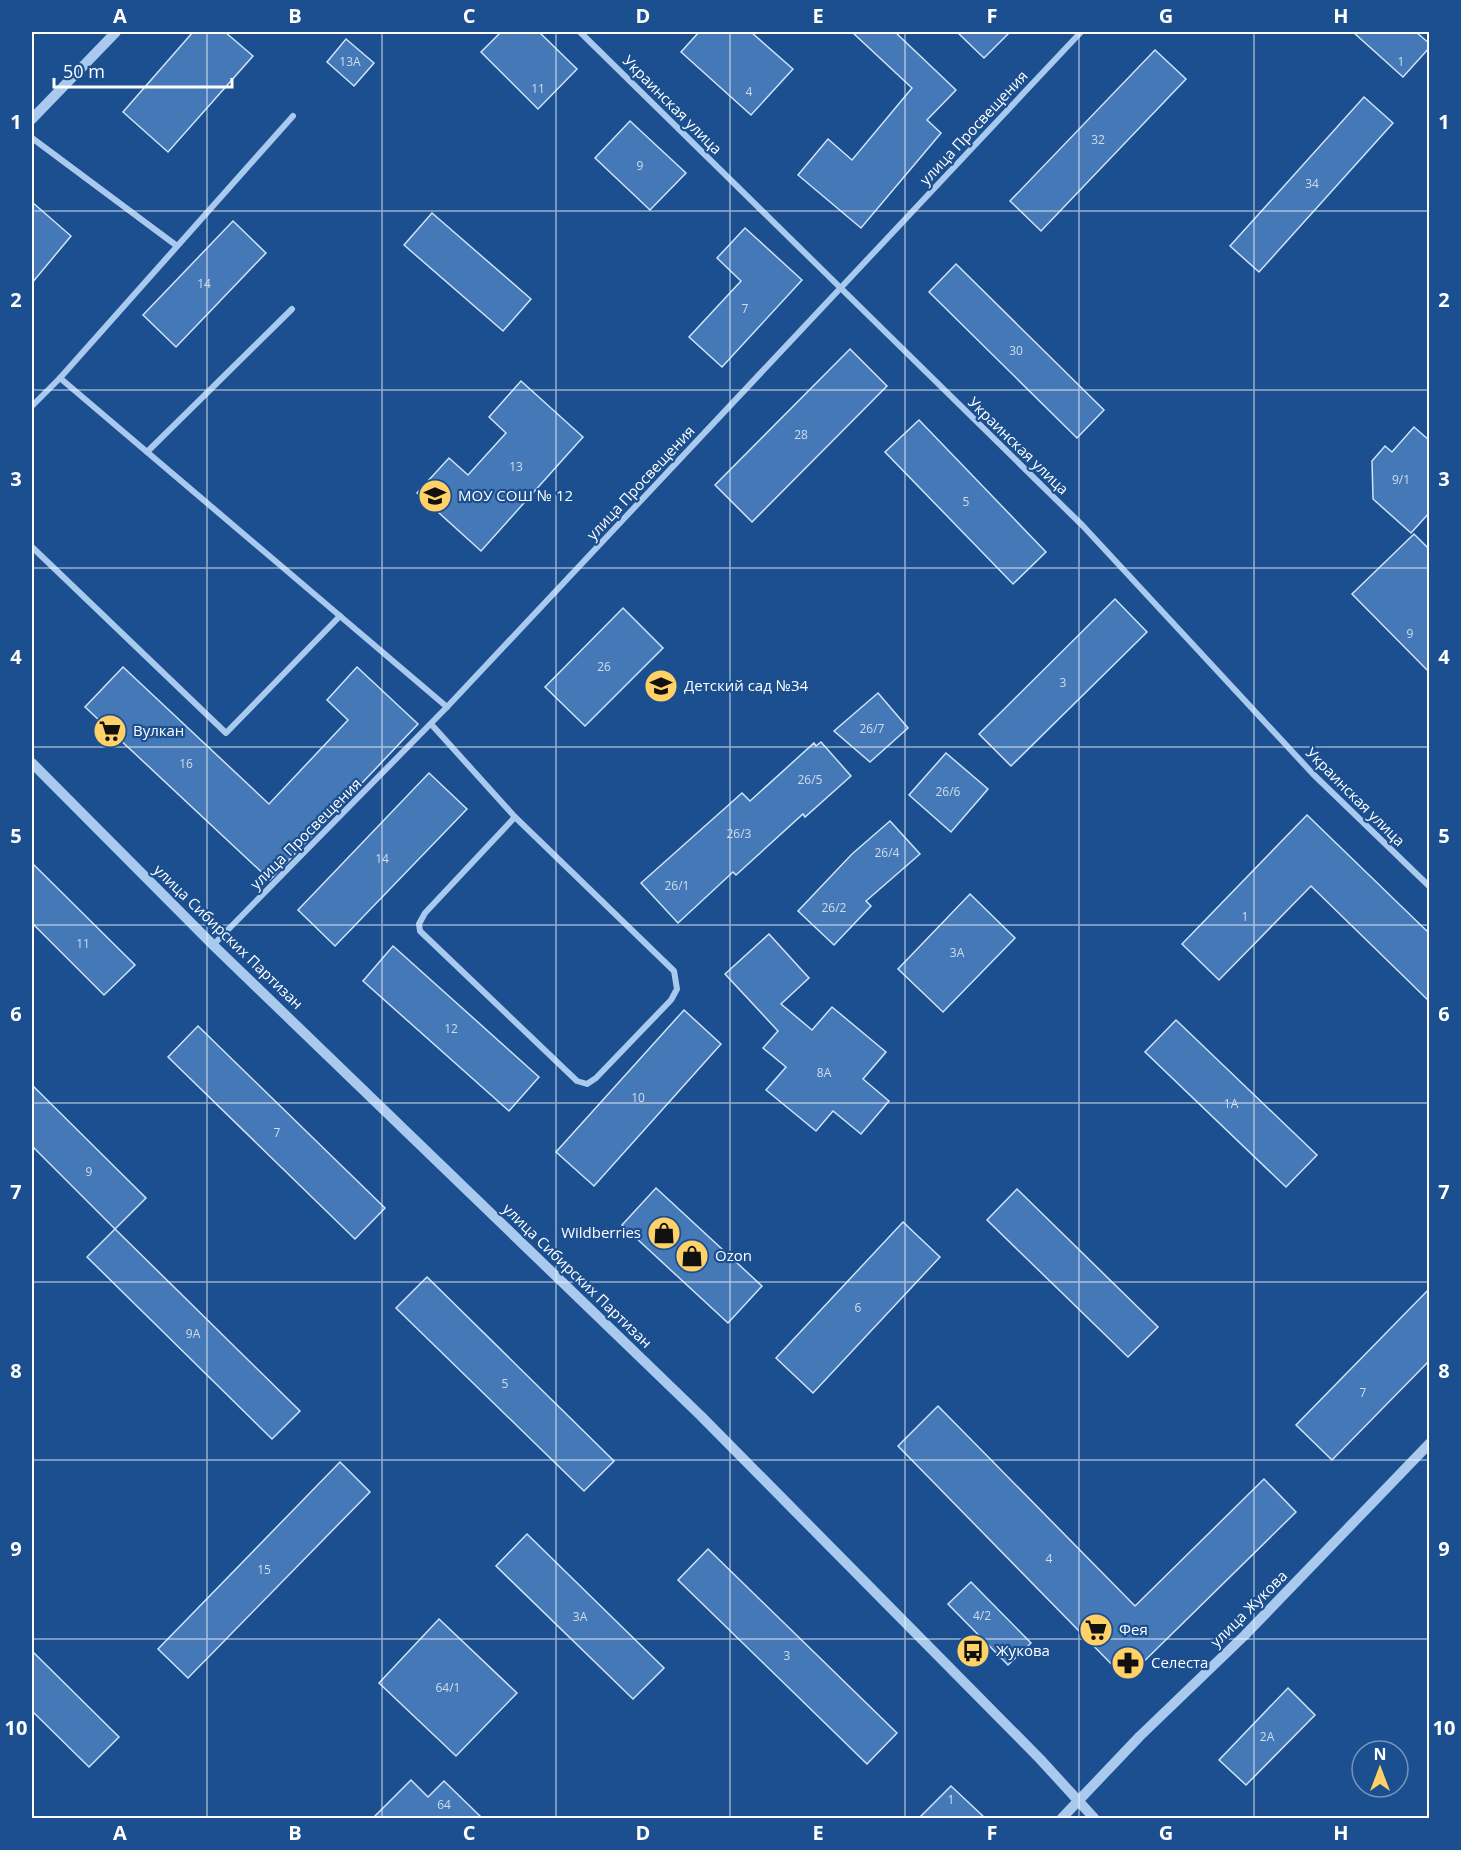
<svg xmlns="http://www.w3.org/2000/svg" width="1461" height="1850" font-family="'Open Sans',sans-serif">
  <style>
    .building { fill: #4478b7; stroke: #cfe3fa; stroke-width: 1.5 }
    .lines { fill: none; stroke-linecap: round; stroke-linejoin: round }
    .minor { stroke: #a9c9ee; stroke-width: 6 }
    .tertiary { stroke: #a9c9ee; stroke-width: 10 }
    .grid { fill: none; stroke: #fff; stroke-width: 1.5; stroke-opacity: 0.55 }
    .labels { text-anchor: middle; stroke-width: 4.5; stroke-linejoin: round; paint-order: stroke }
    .number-label { font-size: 12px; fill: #d0dded }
    .street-label { font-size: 15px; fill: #fff; stroke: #1b4f8f }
    .poi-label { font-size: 15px; fill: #fff; stroke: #1b4f8f; text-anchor: start }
    .neatline { fill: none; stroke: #fff; stroke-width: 2 }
    .grid-label { font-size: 20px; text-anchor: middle; font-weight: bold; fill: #fff }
  </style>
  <rect width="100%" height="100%" fill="#1b4f8f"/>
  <g class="building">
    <path d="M193,32H225L253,56L168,152L123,112Z"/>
    <path d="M501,32H539L577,69L538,109L481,52Z"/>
    <path d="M699,32H751L793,69L751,115L681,52Z"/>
    <path d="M852,32H895L956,90L927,120L941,133L861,228L798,175L828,139L852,160L912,88Z"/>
    <path d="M957,32H1010L984,58Z"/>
    <path d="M1353,32H1416L1430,44V47L1403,77Z"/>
    <path d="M346,39L374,63L354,86L327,62Z"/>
    <path d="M1155,50L1186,79L1041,231L1010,201Z"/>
    <path d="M1364,97L1393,123L1259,272L1230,246Z"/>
    <path d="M630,121L686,173L650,210L595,158Z"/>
    <path d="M32,202L71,236L32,283Z"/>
    <path d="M432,213L531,299L503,331L404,245Z"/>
    <path d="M233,221L266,253L176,347L143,315Z"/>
    <path d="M745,228L802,280L722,367L689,337L741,281L717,258Z"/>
    <path d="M956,264L1104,410L1077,438L929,292Z"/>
    <path d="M850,349L887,386L752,522L715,485Z"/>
    <path d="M521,381L583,437L481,551L417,493L449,458L468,475L506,433L489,417Z"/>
    <path d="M919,420L1046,552L1013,584L885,452Z"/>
    <path d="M1414,427L1430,441V512L1411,533L1373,499L1372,461L1385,446L1392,452Z"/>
    <path d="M1414,534L1430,550V673L1352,594Z"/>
    <path d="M1115,599L1147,632L1011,766L979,734Z"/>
    <path d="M623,608L663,648L585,726L545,687Z"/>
    <path d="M123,667L269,804L348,720L327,700L357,667L418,724L270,880L85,707Z"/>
    <path d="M878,693L908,728L870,762L834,731Z"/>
    <path d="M821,742L851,776L805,817L803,814L736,875L733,872L678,923L641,883L742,793L750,801L814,743L816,746Z"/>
    <path d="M946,753L988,789L951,832L909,795Z"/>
    <path d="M429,773L467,809L335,946L298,910Z"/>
    <path d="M1307,815L1430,934V1002L1311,886L1219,980L1182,944Z"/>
    <path d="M890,821L920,854L866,901L871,906L834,945L798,911L852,854Z"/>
    <path d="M32,863L135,965L104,995L32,923Z"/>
    <path d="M970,894L1015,938L943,1012L898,969Z"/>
    <path d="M769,934L809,978L781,1004L812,1030L832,1007L886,1052L863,1079L889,1101L861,1134L833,1111L816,1131L766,1090L786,1067L763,1048L778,1031L725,974Z"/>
    <path d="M393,946L539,1077L509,1111L363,981Z"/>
    <path d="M684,1010L721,1044L594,1186L556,1152Z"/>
    <path d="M1176,1020L1317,1155L1286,1187L1145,1052Z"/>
    <path d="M198,1026L385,1208L355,1239L168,1057Z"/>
    <path d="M32,1085L146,1198L115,1229L32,1146Z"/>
    <path d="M656,1188L762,1286L728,1323L622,1225Z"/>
    <path d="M1017,1189L1158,1327L1128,1357L987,1220Z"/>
    <path d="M903,1222L940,1257L813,1393L776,1358Z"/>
    <path d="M115,1229L300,1411L272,1439L87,1257Z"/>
    <path d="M427,1277L614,1461L584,1491L396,1308Z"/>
    <path d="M1430,1288V1360L1332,1460L1296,1425Z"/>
    <path d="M938,1406L1135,1606L1264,1479L1296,1512L1126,1679L898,1446Z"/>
    <path d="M340,1462L370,1492L188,1678L158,1649Z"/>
    <path d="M527,1534L664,1668L633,1699L496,1566Z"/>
    <path d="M708,1549L897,1733L867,1764L678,1580Z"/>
    <path d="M971,1582L1031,1643L1008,1665L948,1604Z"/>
    <path d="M439,1619L517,1693L456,1756L379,1683Z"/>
    <path d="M32,1651L119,1737L89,1767L32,1711Z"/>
    <path d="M1288,1688L1315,1715L1246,1785L1219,1760Z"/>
    <path d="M411,1780L428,1797L444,1781L482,1818H373Z"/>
    <path d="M951,1786L985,1818H919Z"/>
  </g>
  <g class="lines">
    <g class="minor">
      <path d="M580,32L1083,526L1313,774L1430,887"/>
      <path d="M32,138L177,246"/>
      <path d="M60,378L447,707"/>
      <path d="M32,406L60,378L293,116"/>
      <path d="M147,452L292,309"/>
      <path d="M32,547L226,733L340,616"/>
      <path d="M431,724L515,817L674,971L677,989L671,1000L596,1078L587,1084L577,1081L420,931L419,924L425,913L515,817"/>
      <path d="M213,945L447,707L1081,32"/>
    </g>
    <g class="tertiary">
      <path d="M32,119L116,32"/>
      <path d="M32,763L213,945L701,1416L1040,1759L1094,1818"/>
      <path d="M1062,1818L1140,1736L1244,1636L1430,1443"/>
    </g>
  </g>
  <path class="grid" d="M207,32V1818M382,32V1818M556,32V1818M730,32V1818M905,32V1818M1079,32V1818M1254,32V1818M32,211H1430M32,390H1430M32,568H1430M32,747H1430M32,925H1430M32,1103H1430M32,1282H1430M32,1460H1430M32,1639H1430"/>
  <defs>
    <symbol id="school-disc" viewBox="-11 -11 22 22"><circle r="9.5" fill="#ffd166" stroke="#1b4f8f"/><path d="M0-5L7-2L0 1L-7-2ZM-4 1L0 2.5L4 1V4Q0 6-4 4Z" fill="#111"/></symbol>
    <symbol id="supermarket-disc" viewBox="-11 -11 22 22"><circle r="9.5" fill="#ffd166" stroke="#1b4f8f"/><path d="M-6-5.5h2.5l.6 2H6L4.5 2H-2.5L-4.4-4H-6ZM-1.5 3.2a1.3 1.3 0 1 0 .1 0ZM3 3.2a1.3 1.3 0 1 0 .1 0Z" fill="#111"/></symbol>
    <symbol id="shop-disc" viewBox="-11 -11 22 22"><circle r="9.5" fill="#ffd166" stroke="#1b4f8f"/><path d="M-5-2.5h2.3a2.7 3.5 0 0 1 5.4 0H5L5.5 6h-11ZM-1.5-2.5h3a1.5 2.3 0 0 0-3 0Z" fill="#111"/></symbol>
    <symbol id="bus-disc" viewBox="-11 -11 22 22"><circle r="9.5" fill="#ffd166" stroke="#1b4f8f"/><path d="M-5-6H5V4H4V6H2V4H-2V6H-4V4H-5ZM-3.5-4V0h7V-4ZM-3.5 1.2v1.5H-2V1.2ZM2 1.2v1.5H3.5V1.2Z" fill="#111"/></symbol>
    <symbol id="pharmacy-disc" viewBox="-11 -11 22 22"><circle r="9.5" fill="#ffd166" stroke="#1b4f8f"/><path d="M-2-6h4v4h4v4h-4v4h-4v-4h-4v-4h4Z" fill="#111"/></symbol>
  </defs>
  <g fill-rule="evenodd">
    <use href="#school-disc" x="416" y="477" width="38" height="38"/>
    <use href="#school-disc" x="642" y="667" width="38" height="38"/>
    <use href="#supermarket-disc" x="91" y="712" width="38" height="38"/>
    <use href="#shop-disc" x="645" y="1214" width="38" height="38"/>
    <use href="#shop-disc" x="673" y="1237" width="38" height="38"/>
    <use href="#supermarket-disc" x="1077" y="1611" width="38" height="38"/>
    <use href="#bus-disc" x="954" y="1632" width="38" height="38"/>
    <use href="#pharmacy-disc" x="1109" y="1644" width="38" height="38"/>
  </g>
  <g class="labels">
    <g class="number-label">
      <text x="350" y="66">13А</text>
      <text x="1401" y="66">1</text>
      <text x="538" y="93">11</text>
      <text x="749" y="96">4</text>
      <text x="1098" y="144">32</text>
      <text x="640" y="170">9</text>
      <text x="1312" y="188">34</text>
      <text x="204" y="288">14</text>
      <text x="745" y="313">7</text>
      <text x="1016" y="355">30</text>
      <text x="801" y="439">28</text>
      <text x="516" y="471">13</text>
      <text x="1401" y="484">9/1</text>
      <text x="966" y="506">5</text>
      <text x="1410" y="638">9</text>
      <text x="604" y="671">26</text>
      <text x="1063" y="687">3</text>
      <text x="872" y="733">26/7</text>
      <text x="186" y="768">16</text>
      <text x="810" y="784">26/5</text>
      <text x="948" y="796">26/6</text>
      <text x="739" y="838">26/3</text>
      <text x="887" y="857">26/4</text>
      <text x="382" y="863">14</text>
      <text x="677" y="890">26/1</text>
      <text x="834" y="912">26/2</text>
      <text x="1245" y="921">1</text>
      <text x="83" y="948">11</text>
      <text x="957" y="957">3А</text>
      <text x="451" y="1033">12</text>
      <text x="824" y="1077">8А</text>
      <text x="638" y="1102">10</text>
      <text x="1231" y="1108">1А</text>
      <text x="277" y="1137">7</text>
      <text x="89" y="1176">9</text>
      <text x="858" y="1312">6</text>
      <text x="193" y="1338">9А</text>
      <text x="505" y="1388">5</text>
      <text x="1363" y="1397">7</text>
      <text x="1049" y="1563">4</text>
      <text x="264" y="1574">15</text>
      <text x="982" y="1620">4/2</text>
      <text x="580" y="1621">3А</text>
      <text x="787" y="1660">3</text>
      <text x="448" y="1692">64/1</text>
      <text x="1267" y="1741">2А</text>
      <text x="951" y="1804">1</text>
      <text x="444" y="1809">64</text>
    </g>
    <g class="street-label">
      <text transform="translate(672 105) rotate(45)" y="5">Украинская улица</text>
      <text transform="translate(974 128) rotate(-47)" y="5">улица Просвещения</text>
      <text transform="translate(1018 446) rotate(44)" y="5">Украинская улица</text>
      <text transform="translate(641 483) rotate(-47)" y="5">улица Просвещения</text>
      <text transform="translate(1355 797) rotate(45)" y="5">Украинская улица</text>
      <text transform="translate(306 834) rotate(-45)" y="5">улица Просвещения</text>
      <text transform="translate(228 937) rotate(44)" y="5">улица Сибирских Партизан</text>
      <text transform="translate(577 1276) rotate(44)" y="5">улица Сибирских Партизан</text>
      <text transform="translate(1249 1609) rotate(-45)" y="5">улица Жукова</text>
    </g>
    <g class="poi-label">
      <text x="458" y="501">МОУ СОШ № 12</text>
      <text x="684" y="691">Детский сад №34</text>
      <text x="133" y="736">Вулкан</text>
      <text x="641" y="1238" text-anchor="end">Wildberries</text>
      <text x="715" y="1261">Ozon</text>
      <text x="1119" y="1635">Фея</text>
      <text x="996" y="1656">Жукова</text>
      <text x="1151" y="1668">Селеста</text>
    </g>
  </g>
  <rect width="1461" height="1850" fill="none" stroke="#1b4f8f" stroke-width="66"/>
  <g transform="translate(1380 1769)"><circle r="28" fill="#1b4f8f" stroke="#7695bc" stroke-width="1.5"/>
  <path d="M0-4.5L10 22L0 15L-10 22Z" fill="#ffd166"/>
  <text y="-9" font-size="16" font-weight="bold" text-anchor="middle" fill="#ffffff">N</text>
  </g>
  <path d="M54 78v9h178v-9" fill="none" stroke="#ffffff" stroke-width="3"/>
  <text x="63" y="78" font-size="18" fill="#ffffff" stroke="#1b4f8f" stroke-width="4.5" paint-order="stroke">50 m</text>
  <rect x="33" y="33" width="1395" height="1784" class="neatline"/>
  <g class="grid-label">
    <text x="120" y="23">A</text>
    <text x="295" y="23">B</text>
    <text x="469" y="23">C</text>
    <text x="643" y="23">D</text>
    <text x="818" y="23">E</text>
    <text x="992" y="23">F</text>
    <text x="1166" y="23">G</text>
    <text x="1341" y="23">H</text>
    <text x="16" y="129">1</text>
    <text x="1444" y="129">1</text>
    <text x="16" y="307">2</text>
    <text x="1444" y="307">2</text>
    <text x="16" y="486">3</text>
    <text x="1444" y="486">3</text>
    <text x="16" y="664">4</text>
    <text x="1444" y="664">4</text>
    <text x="16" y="843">5</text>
    <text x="1444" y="843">5</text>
    <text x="16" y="1021">6</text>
    <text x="1444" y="1021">6</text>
    <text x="16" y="1199">7</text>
    <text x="1444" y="1199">7</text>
    <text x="16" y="1378">8</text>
    <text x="1444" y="1378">8</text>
    <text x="16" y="1556">9</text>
    <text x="1444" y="1556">9</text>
    <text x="16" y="1735">10</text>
    <text x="1444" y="1735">10</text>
    <text x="120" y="1840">A</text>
    <text x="295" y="1840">B</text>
    <text x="469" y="1840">C</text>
    <text x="643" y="1840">D</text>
    <text x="818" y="1840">E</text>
    <text x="992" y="1840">F</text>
    <text x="1166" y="1840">G</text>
    <text x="1341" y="1840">H</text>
  </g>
</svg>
